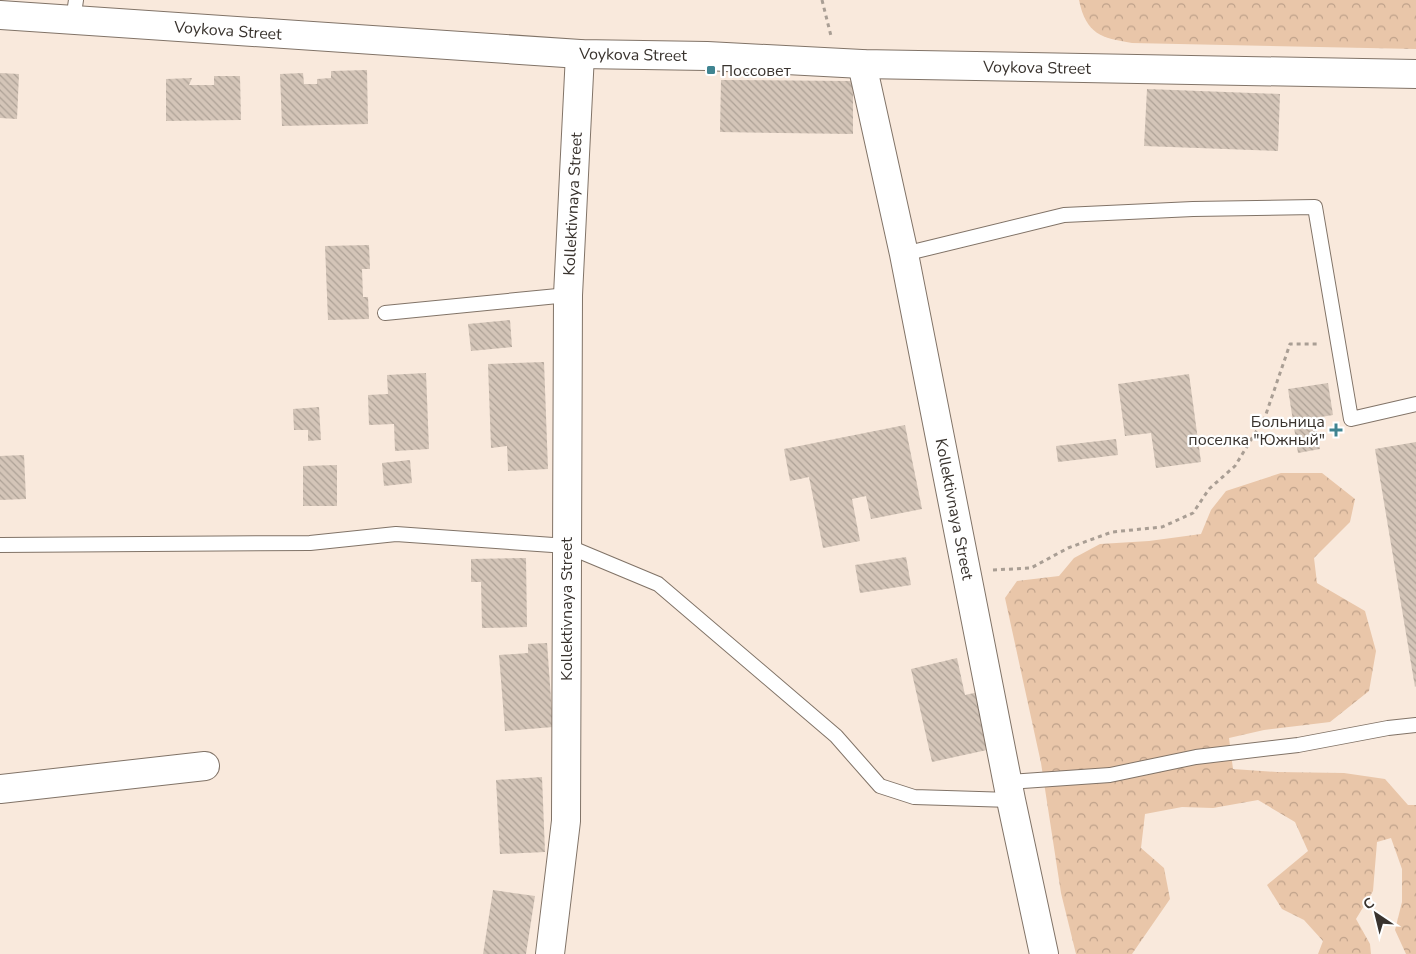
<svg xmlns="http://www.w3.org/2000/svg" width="1416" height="954" font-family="'Nunito Sans',sans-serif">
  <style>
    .forest { fill: url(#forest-crowns) }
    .building { fill: url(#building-back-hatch) }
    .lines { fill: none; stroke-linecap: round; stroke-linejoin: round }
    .lane-casing { stroke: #817367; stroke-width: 16 }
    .street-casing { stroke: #817367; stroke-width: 30 }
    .secondary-casing { stroke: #817367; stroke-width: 30 }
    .path { stroke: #a99e94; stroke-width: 3; stroke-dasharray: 4 4; stroke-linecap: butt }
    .lane { stroke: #fff; stroke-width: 14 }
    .street { stroke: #fff; stroke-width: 28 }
    .secondary { stroke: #fff; stroke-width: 28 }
    .poi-dot { fill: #3f8491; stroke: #fff; stroke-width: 2 }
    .labels { text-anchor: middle; stroke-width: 4.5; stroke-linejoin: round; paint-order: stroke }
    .street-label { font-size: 16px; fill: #39332e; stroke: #fff }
    .poi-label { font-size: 16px; fill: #39332e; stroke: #fff; text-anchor: start }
  </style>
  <defs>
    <pattern id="forest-crowns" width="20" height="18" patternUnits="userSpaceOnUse" patternTransform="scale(1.25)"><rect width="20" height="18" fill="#e9c6a9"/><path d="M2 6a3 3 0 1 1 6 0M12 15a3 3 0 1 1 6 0" fill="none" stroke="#bea18a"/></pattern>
    <pattern id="building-back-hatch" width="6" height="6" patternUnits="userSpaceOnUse" patternTransform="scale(1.25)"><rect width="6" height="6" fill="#d4c5b8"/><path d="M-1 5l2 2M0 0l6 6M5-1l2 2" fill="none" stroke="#ada196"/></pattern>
  </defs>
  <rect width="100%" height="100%" fill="#f9e9dc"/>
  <g class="forest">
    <path d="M1079,0H1416V49L1132,43C1101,38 1086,34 1079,0Z"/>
    <path d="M1281,473H1322L1355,499L1350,522L1314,558L1317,583L1365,611L1376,651L1369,691L1330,722L1264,730L1229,738L1233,769L1277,772L1344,773L1385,779L1408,805H1416V954H1406L1395,930L1402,902V869L1391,838L1377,842L1373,891L1356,919L1370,944L1371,954H1318L1323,941L1304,920L1282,909L1267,885L1308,851L1295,822L1258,800L1213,808L1182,807L1145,814L1141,848L1164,868L1170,899L1132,954H1076L1061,893L1041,763L1005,598L1017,581L1059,576L1074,558L1100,544L1149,541L1201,534L1211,510L1226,491Z"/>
  </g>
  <g class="building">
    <path d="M367,70L368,124L282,126L280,74L303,73L304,84H317V79L331,78V71Z"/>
    <path d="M0,73L19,74L17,119L0,118Z"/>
    <path d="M214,76H240L241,120L166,121V79L192,78L189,85H214Z"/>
    <path d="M721,80L853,81V134L720,132Z"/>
    <path d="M1147,89L1280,94L1278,151L1144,146Z"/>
    <path d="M369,245L370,269H362L363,297H368L369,319L328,320L325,246Z"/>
    <path d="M510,320L512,347L471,351L468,324Z"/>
    <path d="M544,362L548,469L508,471L507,446L491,448L488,364Z"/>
    <path d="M426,373L429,449L395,451L394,424L369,425L368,395L388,394L387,375Z"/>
    <path d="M1189,374L1201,462L1156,468L1151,433L1125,436L1118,384Z"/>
    <path d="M1328,383L1333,415L1315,418L1320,449L1298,453L1288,389Z"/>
    <path d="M319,407L321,440L308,441V430H294L293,409Z"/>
    <path d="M905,425L922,509L871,519L866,496L852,499L860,541L823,548L809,477L790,481L784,449Z"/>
    <path d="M1116,439L1118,455L1058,462L1056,446Z"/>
    <path d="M1416,442V686L1415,687L1375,449Z"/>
    <path d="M24,455L26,499L0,500V456Z"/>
    <path d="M410,460L412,483L384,486L382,463Z"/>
    <path d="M337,465V506H303V466Z"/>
    <path d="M906,557L911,585L860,593L855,565Z"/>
    <path d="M526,558L527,627L482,628L481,582H471V559Z"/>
    <path d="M547,643L553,727L505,731L499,655L528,653V644Z"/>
    <path d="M957,658L965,695L983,691L996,748L932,762L911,669Z"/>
    <path d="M542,777L545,852L500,854L496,780Z"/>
    <path d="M493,890L535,896L526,954H483Z"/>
  </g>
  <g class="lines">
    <defs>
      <g id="lane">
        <path d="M73,20L76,0"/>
        <path d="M904,254L1064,215L1193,209L1315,207L1351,419L1416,404"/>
        <path d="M385,313L568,295"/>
        <path d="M0,545L310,543L396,534L567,546L658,584L836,736L880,786L914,797L1011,800"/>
        <path d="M1008,782L1110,775L1196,757L1298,745L1388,728L1416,725"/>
      </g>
      <g id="street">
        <path d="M862,64L904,254L1011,800L1044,954"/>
        <path d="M0,789L205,766"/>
        <path d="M550,954L566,821L568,295L580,54"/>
      </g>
      <path id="secondary" d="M0,15L580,54L707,56L862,64L1416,74"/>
    </defs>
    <use href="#lane" class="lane-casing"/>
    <use href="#street" class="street-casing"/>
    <use href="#secondary" class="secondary-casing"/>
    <g class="path">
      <path d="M822,0L831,36"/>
      <path d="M993,570L1031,568L1068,548L1112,532L1162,527L1193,513L1209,489L1235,466L1265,417L1290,344H1319"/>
    </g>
    <use href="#lane" class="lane"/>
    <use href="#street" class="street"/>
    <use href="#secondary" class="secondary"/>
  </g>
  <g class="poi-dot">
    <rect x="706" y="65" width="10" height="10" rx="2.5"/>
    <path d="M1333.5 422.5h5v5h5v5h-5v5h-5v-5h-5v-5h5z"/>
  </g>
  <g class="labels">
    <g class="street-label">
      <text transform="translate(228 30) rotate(4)" y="6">Voykova Street</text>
      <text transform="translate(633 54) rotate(1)" y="6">Voykova Street</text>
      <text transform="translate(1037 67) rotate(1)" y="6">Voykova Street</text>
      <text transform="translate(572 204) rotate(-87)" y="6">Kollektivnaya Street</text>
      <text transform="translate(955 509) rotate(79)" y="6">Kollektivnaya Street</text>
      <text transform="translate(566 609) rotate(-90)" y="6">Kollektivnaya Street</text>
    </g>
    <g class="poi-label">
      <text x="721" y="76">Поссовет</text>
      <text x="1325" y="427" text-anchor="end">Больница<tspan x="1325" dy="18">поселка "Южный"</tspan></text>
    </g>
  </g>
  <g transform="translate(1376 914) rotate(325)" stroke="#ffffff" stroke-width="4" paint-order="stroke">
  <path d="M0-4L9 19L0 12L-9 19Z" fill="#39332e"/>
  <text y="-8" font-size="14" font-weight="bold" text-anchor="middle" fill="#39332e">С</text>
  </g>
</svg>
